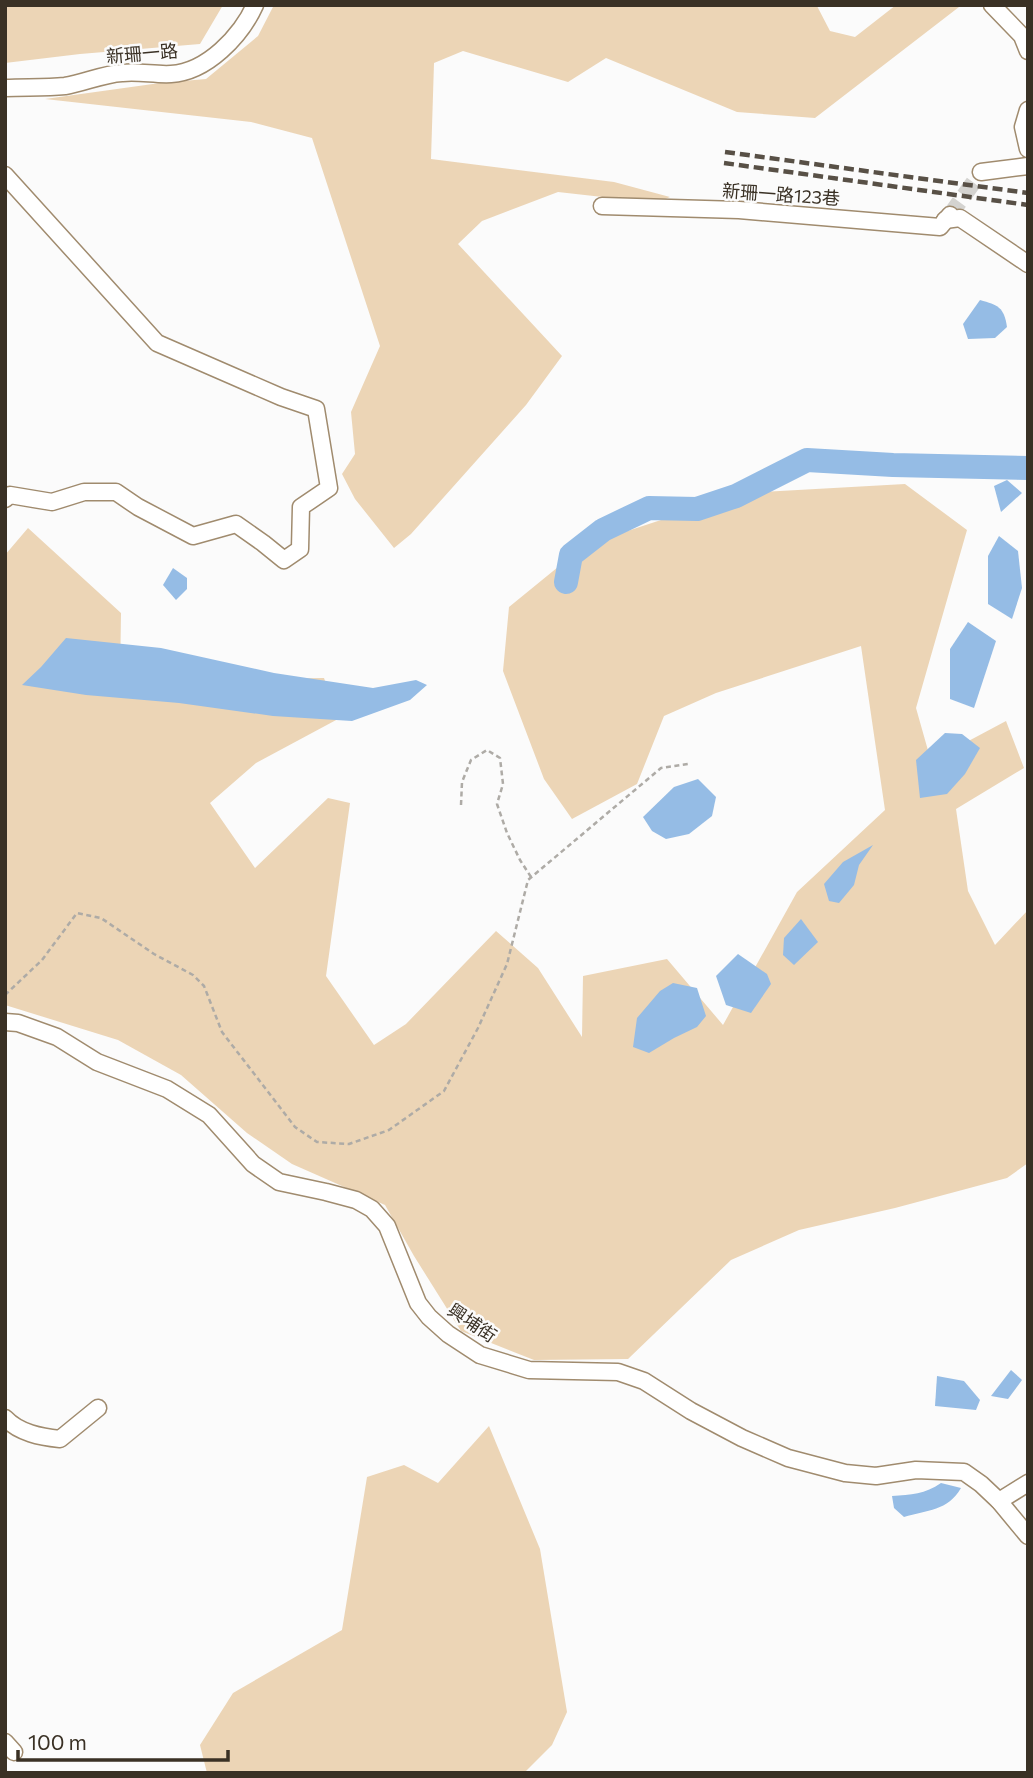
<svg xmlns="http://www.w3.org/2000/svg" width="1033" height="1778" font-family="Commissioner,'Noto Sans TC',sans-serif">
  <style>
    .green { fill: #ecd5b6 }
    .water { fill: #95bce5 }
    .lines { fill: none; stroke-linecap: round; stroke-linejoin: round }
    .river { stroke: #95bce5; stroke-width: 24 }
    .minor-tunnel { stroke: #d4d3d0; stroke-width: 16; stroke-dasharray: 16 8; stroke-linecap: butt }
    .minor-casing { stroke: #a08b6e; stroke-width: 19 }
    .path { stroke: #aeaba6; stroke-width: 2.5; stroke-dasharray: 5 3.5; stroke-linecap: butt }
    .minor { stroke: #fff; stroke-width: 16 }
    .rail { stroke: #585046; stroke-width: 4.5; stroke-dasharray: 10 5; stroke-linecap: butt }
    .labels { text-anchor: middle; stroke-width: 5; stroke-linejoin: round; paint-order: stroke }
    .street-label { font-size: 18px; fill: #3a3125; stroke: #fbfbfb }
  </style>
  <rect width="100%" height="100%" fill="#fbfbfb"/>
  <g class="green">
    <path d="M5,5H223L200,44L80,54L5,63Z"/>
    <path d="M274,5H818L817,6L830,31L855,37L896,5H958L959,7L815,118L737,112L606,58L568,82L463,51L434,63L431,159L614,182L670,197L656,203L558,192L482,221L458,244L562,356L526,405L411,534L394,548L355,499L342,474L355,454L351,412L380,346L312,138L251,122L45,99L160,83L206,79L258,36Z"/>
    <path d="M905,484L967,530L916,708L931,761L1006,721L1024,768L956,809L968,891L995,945L1028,910V1163L1007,1178L895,1208L799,1230L731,1260L628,1359L534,1360L461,1331L414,1256L385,1205L292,1164L247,1133L181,1075L118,1040L5,1005V555L28,528L121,613L120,680L324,678L338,719L256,763L210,803L255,868L328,798L350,803L326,976L374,1045L406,1024L496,931L538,968L582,1037L583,976L667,959L723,1025L797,892L885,810L861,646L716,693L664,716L637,784L572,819L544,779L503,671L509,607L585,545L743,493Z"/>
    <path d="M489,1426L540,1549L567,1712L552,1745L524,1773H207L200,1745L233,1693L342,1630L367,1477L404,1465L438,1483Z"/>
  </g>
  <g class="water">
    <path d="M980,300C998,305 1004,307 1007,327L995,338L968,339L963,324Z"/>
    <path d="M1007,480L1022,493L1001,512L994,486Z"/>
    <path d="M999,536L1018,551L1022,588L1012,619L988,604V556Z"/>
    <path d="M173,568L187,578V589L176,600L163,585Z"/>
    <path d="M968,622L996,641L974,708L950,699V649Z"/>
    <path d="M66,638L161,648L274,673L373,688L416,680L427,685L410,700L352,721L273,716L179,703L86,695L22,685L41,667Z"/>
    <path d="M945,733L962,734L980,748L965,774L947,794L920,798L916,760Z"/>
    <path d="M698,779L716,797L712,816L689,834L666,839L652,831L643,817L674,787Z"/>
    <path d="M873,845L859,865L854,885L839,903L829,901L824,884L843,862Z"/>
    <path d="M801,919L818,942L794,965L783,955L784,938Z"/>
    <path d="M738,954L767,974L771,984L751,1013L726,1005L716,976Z"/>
    <path d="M673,983L697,988L706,1016L697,1027L674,1038L649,1053L633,1047L637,1018L660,991Z"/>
    <path d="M1011,1370L1022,1380L1008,1399L991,1396Z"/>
    <path d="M937,1376L964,1381L980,1400L976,1410L935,1406Z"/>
    <path d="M941,1483L961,1488C948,1511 927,1510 904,1517L894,1508L892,1496C911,1495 925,1494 941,1483Z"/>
  </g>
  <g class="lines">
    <path class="river" d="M566,582L571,555L603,530L649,508L697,509L736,496L807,460L893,465L1028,468"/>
    <path class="minor-tunnel" d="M950,215L981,172"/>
    <defs>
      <g id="minor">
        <path d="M992,5L1022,36L1028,51"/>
        <path d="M5,88C25,87 45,88 65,86C84,83 103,74 122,73C138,71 155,75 171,74C207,72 241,36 255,5"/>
        <path d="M1028,110L1023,127L1028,149"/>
        <path d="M981,172L1028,166"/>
        <path d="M5,175L157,343L281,397L316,409L329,488L301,507L300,549L284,560L263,543L236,524L193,536L138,507L116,492H84L52,502L10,495L5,499"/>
        <path d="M602,206L739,210L940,227L950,215"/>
        <path d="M945,220L960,218L1028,264"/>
        <path d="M5,1022L18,1023L57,1037L97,1062L167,1089L209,1115L253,1164L279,1182L326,1192L356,1200L372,1209L387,1226L418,1303L429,1317L448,1334L480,1355L529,1370L618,1372L644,1381L691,1411L742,1438L788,1458L845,1473L876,1476L916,1470L964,1472L981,1484L999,1501L1028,1536"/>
        <path d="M5,1418C19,1433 41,1437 60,1439L98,1408"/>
        <path d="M999,1501L1028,1483"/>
        <path d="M5,1742L14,1752"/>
      </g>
    </defs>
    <use href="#minor" class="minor-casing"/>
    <g class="path">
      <path d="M461,805L462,782L471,760L487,750L500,758L503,784L497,804L507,833L520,860L531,877"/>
      <path d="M5,995L42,960L77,913L101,918L154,954L193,975L204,986L222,1032L295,1127L317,1142L349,1144L389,1130L444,1091L478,1028L507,964L528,880L661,768L688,764"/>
    </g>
    <use href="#minor" class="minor"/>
    <g class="rail">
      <path d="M725,152L1028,193"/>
      <path d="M724,163L1028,205"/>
    </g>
  </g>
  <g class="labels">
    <g class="street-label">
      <text transform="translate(142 54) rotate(-5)" y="6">新珊一路</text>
      <text transform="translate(781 195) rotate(4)" y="6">新珊一路123巷</text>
      <text transform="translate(472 1323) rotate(34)" y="6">興埔街</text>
    </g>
  </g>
  <rect width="1033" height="1778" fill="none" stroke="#3a3125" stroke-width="14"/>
  <path d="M18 1750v10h210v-10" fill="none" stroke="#3a3125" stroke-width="3.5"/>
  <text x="28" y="1750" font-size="21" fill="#3a3125" stroke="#fbfbfb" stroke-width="5" paint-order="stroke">100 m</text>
</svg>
